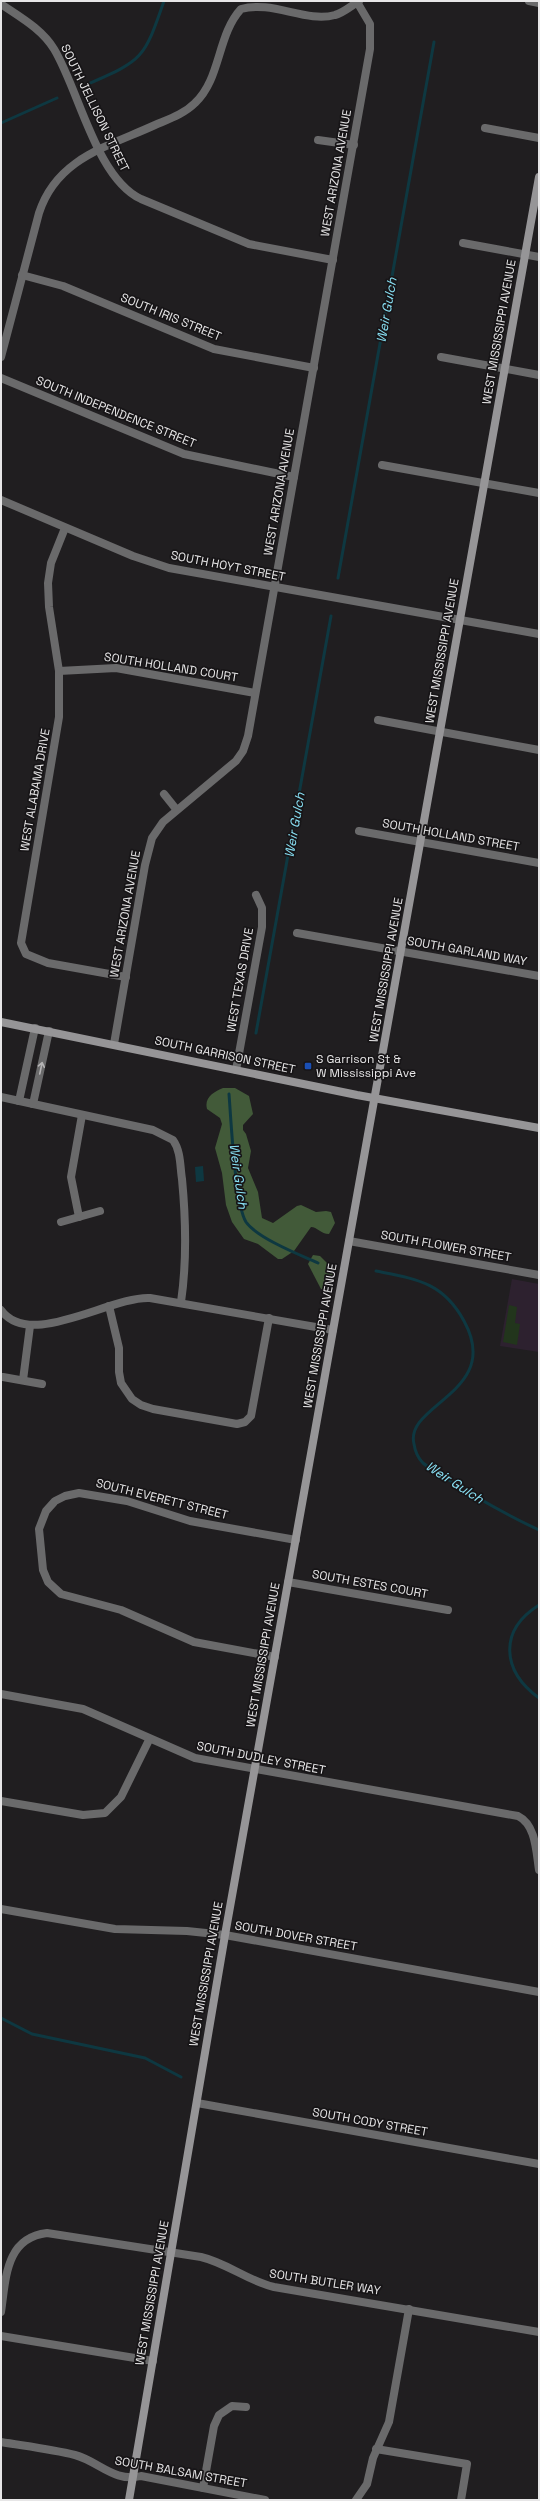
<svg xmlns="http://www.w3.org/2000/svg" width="540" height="2501" font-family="'Space Grotesk',sans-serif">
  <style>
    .education { fill: #2d212f }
    .green { fill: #22351c }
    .forest { fill: #425a39 }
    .water { fill: #0e3841 }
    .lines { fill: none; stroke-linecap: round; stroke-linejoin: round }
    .stream { stroke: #0e3841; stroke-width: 3 }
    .minor { stroke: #6a6a6b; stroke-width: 8 }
    .tertiary { stroke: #6a6a6b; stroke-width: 8 }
    .secondary { stroke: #969597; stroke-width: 8 }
    .oneway { stroke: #b5b4b5 }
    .transit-dot { fill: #1a4fb4; stroke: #171517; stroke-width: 1.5 }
    .labels { text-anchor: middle; stroke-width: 3.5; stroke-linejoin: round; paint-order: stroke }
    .street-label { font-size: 12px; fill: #e7e6e7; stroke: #171517 }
    .poi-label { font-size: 12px; fill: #e7e6e7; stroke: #171517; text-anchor: start }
    .water-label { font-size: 13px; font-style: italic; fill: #8ae3f7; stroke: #171517 }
  </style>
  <rect width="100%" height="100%" fill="#201e20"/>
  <path class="education" d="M512,1279L539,1284V1352L500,1346Z"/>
  <path class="green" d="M509,1305L517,1307L515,1323L520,1324L517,1345L503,1342Z"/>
  <g class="forest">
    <path d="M223,1088H235L249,1096L253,1114L243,1125V1130L246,1134L251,1151L248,1168L258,1192L262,1218L273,1223L297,1206L301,1205L316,1212L326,1211L331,1212L335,1223L329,1234C321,1234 317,1227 311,1227L294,1251L282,1259H278L258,1244L244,1239L232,1222L226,1205L222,1173L215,1148L222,1124L220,1118L207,1109C204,1097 214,1092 223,1088Z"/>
    <path d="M313,1255L320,1256L333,1269L334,1280L327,1291L321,1289L308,1264Z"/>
  </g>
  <path class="water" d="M203,1166L204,1181L196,1182L195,1167Z"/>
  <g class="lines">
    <g class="stream">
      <path d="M88,84C143,60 144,59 164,1"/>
      <path d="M1,123L57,98"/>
      <path d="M338,578L434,42"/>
      <path d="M256,1033L331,616"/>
      <path d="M229,1094C231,1119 235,1205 246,1222C257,1238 300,1255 318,1263"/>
      <path d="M376,1271C416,1279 443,1282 464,1321C503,1392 404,1404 414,1444C415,1451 418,1458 423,1463C430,1469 439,1473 446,1478C475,1497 507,1515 539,1530"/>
      <path d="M539,1605C498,1631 502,1671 539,1698"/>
      <path d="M1,2018L32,2034L145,2058L181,2077"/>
    </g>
    <g class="minor">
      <path d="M529,1L539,3"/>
      <path d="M1,4C20,17 42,29 54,49C79,90 96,178 141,199L249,244L333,260"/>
      <path d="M485,128L539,138"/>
      <path d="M318,140L354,145"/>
      <path d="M463,243L539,257"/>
      <path d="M22,275L63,286L214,349L314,368"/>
      <path d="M1,357L39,213C57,158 107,147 155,125C169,119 184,114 195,103C221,79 217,35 241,9C272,0 306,23 335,15C343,13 351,6 359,1"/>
      <path d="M441,357L539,375"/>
      <path d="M1,378L184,454L294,477"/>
      <path d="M382,465L539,493"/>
      <path d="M65,528L51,563L48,583L49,607L59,671V717L21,943L26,954L48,963L126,977"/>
      <path d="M59,671L116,668L255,693"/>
      <path d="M378,720L539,750"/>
      <path d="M164,794L176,809"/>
      <path d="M359,831L539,863"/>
      <path d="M297,933L539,976"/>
      <path d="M114,1044L145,865L152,838L163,822L236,761L243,751L248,736L370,49V24L357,2"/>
      <path d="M236,1070L262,927V908L256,895"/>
      <path d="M1,1097L153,1130L173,1140C181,1151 180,1167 182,1179C186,1221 187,1261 181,1302"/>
      <path d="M19,1101L35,1028"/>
      <path d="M33,1104L49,1031"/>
      <path d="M79,1217L71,1177L82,1115"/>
      <path d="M61,1222L100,1211"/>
      <path d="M349,1241L539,1275"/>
      <path d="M109,1306L119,1348V1372L121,1383L132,1399L141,1405L153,1409L237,1424L245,1422L251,1416L269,1318"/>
      <path d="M1,1310C30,1350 110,1296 150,1298L333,1330"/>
      <path d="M3,1377L42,1384"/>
      <path d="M23,1380L30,1326"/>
      <path d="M288,1582L448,1610"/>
      <path d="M275,1657L194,1642L121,1610L61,1594L48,1582L43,1570L39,1529L46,1511L55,1501L65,1496L79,1493L127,1501L190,1521L296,1540"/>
      <path d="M1,1694L83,1709L195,1758L518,1816C536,1825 536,1851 539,1870"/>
      <path d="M1,1801L83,1815L105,1813L121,1797L149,1740"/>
      <path d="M1,1909L115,1929L187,1931L225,1935L539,1992"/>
      <path d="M197,2103L539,2164"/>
      <path d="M1,2312C6,2279 5,2238 47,2233L201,2257C227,2263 248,2281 274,2287L539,2332"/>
      <path d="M1,2336L153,2361"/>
      <path d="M1,2442C25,2446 51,2449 75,2455C98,2461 115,2483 141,2476L265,2500"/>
      <path d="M376,2449L467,2464L461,2500"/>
      <path d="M203,2488L214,2426L219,2415L232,2406L246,2407"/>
      <path d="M356,2500L367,2484L373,2458L389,2422L409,2309"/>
    </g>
    <path class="tertiary" d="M1,500L133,556L169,568L539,634"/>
    <g class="secondary">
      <path d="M1,1022L357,1095L539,1128"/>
      <path d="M129,2500L225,1935L539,177"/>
    </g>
  </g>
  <defs><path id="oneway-shaft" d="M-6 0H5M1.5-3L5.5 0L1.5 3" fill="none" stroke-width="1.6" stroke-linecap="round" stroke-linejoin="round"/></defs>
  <use class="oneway" href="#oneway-shaft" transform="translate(41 1068) rotate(-78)"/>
  <rect class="transit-dot" x="304" y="1062" width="8" height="8" rx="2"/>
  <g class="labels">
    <g class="street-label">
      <text transform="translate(95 108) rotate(64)" y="4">SOUTH JELLISON STREET</text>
      <text transform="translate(336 173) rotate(-80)" y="4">WEST ARIZONA AVENUE</text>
      <text transform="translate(171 317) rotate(22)" y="4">SOUTH IRIS STREET</text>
      <text transform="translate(499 332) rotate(-80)" y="4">WEST MISSISSIPPI AVENUE</text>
      <text transform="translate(116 412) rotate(22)" y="4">SOUTH INDEPENDENCE STREET</text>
      <text transform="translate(279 492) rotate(-80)" y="4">WEST ARIZONA AVENUE</text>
      <text transform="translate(228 566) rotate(11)" y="4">SOUTH HOYT STREET</text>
      <text transform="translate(442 651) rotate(-80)" y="4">WEST MISSISSIPPI AVENUE</text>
      <text transform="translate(171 667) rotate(9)" y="4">SOUTH HOLLAND COURT</text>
      <text transform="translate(35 790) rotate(-80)" y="4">WEST ALABAMA DRIVE</text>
      <text transform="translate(451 835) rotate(10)" y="4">SOUTH HOLLAND STREET</text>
      <text transform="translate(125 914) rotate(-80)" y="4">WEST ARIZONA AVENUE</text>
      <text transform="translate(467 951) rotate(10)" y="4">SOUTH GARLAND WAY</text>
      <text transform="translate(386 970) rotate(-80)" y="4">WEST MISSISSIPPI AVENUE</text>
      <text transform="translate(240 980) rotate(-80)" y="4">WEST TEXAS DRIVE</text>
      <text transform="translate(225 1055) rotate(12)" y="4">SOUTH GARRISON STREET</text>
      <text transform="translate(446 1246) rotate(10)" y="4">SOUTH FLOWER STREET</text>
      <text transform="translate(320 1336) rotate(-80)" y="4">WEST MISSISSIPPI AVENUE</text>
      <text transform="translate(162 1499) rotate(14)" y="4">SOUTH EVERETT STREET</text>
      <text transform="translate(370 1584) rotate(10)" y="4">SOUTH ESTES COURT</text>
      <text transform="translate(263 1655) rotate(-80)" y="4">WEST MISSISSIPPI AVENUE</text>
      <text transform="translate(261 1758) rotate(11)" y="4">SOUTH DUDLEY STREET</text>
      <text transform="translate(296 1936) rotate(10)" y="4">SOUTH DOVER STREET</text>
      <text transform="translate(206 1974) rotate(-80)" y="4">WEST MISSISSIPPI AVENUE</text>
      <text transform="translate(370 2122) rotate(10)" y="4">SOUTH CODY STREET</text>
      <text transform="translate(325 2282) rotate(9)" y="4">SOUTH BUTLER WAY</text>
      <text transform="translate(152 2293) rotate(-80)" y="4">WEST MISSISSIPPI AVENUE</text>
      <text transform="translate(181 2472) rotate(10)" y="4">SOUTH BALSAM STREET</text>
    </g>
    <g class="poi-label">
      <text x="316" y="1063">S Garrison St &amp;<tspan x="316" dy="14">W Mississippi Ave</tspan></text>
    </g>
    <g class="water-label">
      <text transform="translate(386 310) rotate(-80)" y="5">Weir Gulch</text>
      <text transform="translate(294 825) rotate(-80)" y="5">Weir Gulch</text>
      <text transform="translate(239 1176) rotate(82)" y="5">Weir Gulch</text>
      <text transform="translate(455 1482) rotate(33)" y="5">Weir Gulch</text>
    </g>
  </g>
  <rect width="540" height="2501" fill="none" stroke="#e7e6e7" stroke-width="4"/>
</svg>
